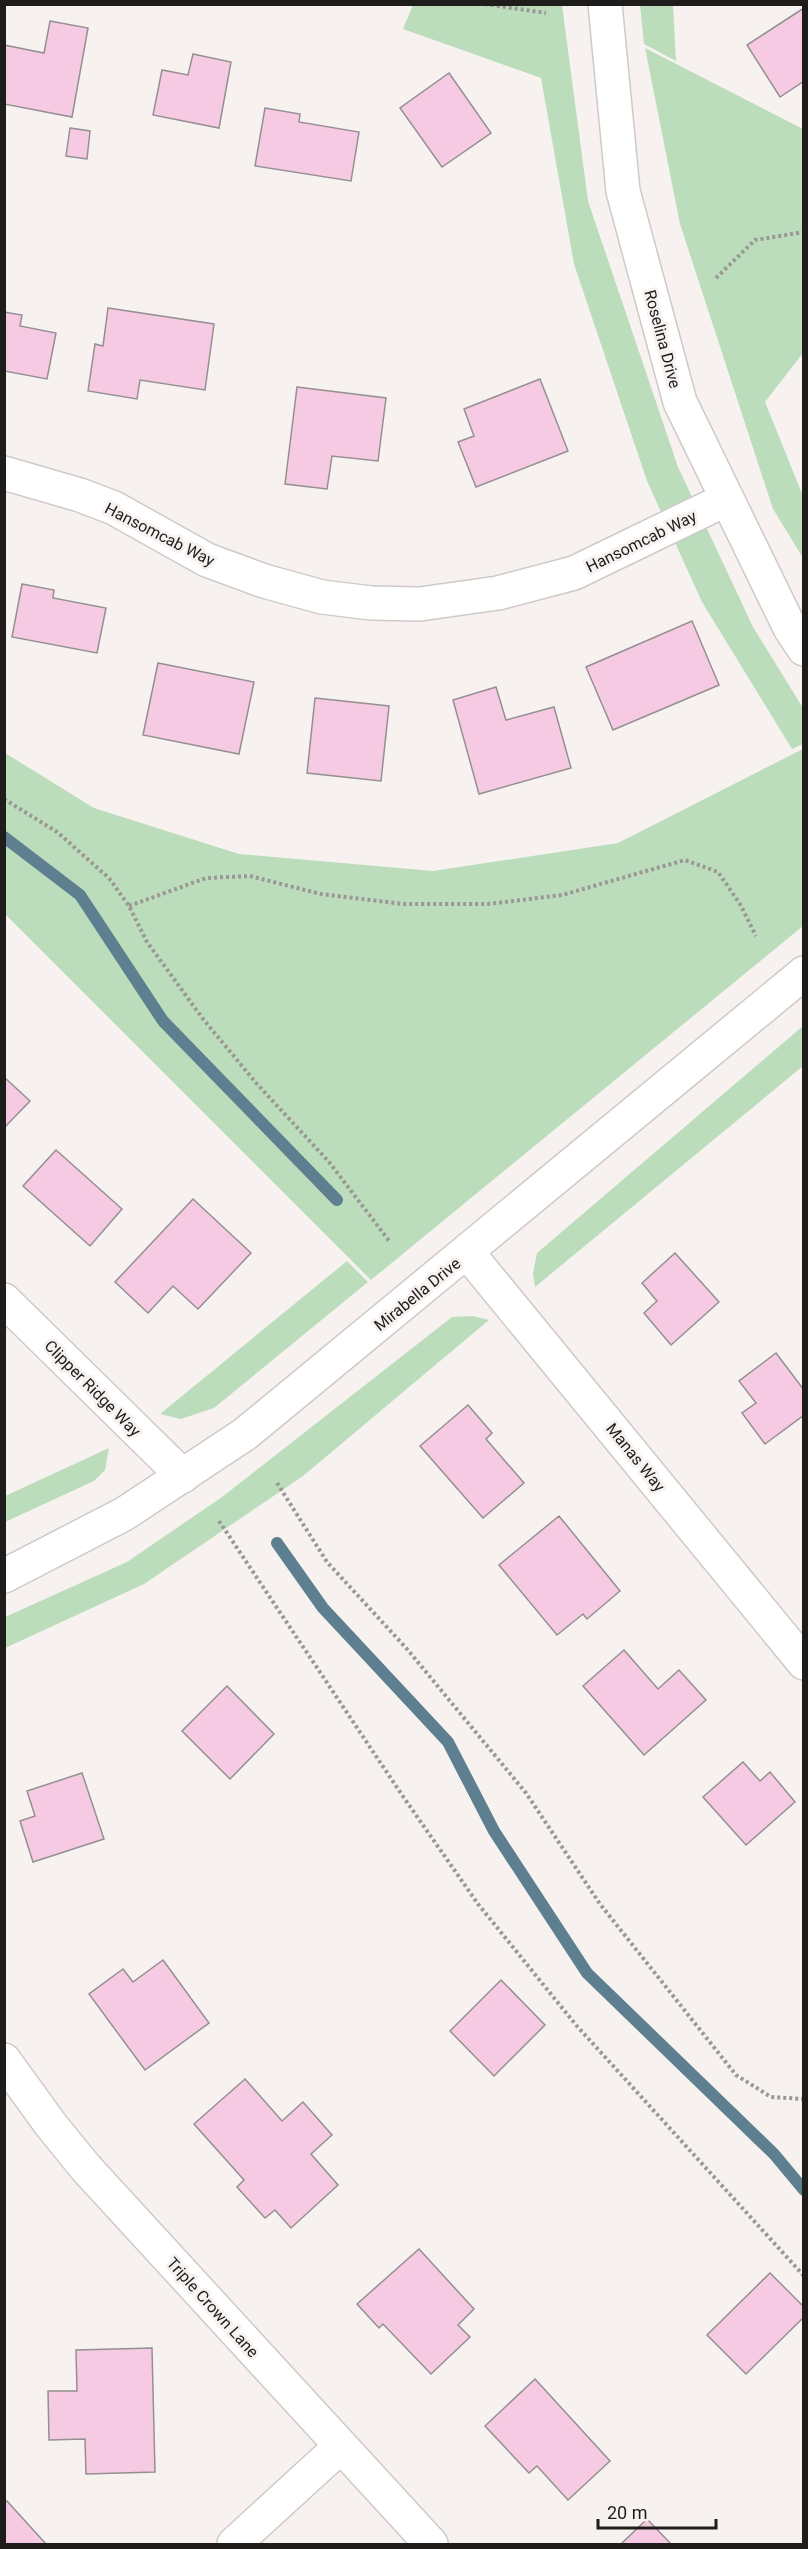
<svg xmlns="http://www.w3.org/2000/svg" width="808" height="2549" font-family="Roboto,sans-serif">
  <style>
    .green { fill: #bcddbc }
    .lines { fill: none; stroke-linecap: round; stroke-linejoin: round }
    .stream { stroke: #5e7f8f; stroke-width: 12 }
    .building { fill: #f7cae3; stroke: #949092; stroke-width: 1.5 }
    .street-casing { stroke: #cecac7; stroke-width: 36 }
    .secondary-casing { stroke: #cecac7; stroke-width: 36 }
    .path { stroke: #9a9795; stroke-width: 4; stroke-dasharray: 3 3; stroke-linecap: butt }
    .street { stroke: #fff; stroke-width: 33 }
    .secondary { stroke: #fff; stroke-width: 33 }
    .labels { text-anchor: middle; stroke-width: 6; stroke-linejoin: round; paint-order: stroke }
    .street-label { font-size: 16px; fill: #1e1d1c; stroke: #f7f2ef }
  </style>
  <rect width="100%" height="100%" fill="#f7f2ef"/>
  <g class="green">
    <path d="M413,5H562L588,201L678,467L753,627L803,708V744L792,749L702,602L647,481L574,264L541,78L403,29Z"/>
    <path d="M640,5H673L676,61L644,44Z"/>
    <path d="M645,48L803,129V353L765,402L803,496V558L773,509L680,224Z"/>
    <path d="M803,749V926L371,1280L5,914V753L94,808L239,854L433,871L618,843Z"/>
    <path d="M803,1026V1066L535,1287L533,1274L537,1253Z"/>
    <path d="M347,1261L368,1282L214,1408L181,1419L160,1414Z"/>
    <path d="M473,1316L489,1320L303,1476L144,1584L5,1648V1617L127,1562L222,1497L452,1317Z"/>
    <path d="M109,1448L105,1470L94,1481L5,1522V1496Z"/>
  </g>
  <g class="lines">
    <g class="stream">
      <path d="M4,837L80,895L163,1021L337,1200"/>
      <path d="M277,1543L323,1608L448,1742L494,1831L587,1973L774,2154L804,2190"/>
    </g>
  </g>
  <g class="building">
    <path d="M804,8V81L780,97L747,45Z"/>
    <path d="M50,21L88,28L72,117L4,104V45L44,53Z"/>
    <path d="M193,54L231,62L219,128L153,115L162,70L188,75Z"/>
    <path d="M449,73L491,133L442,167L400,108Z"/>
    <path d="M265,108L300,114L299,122L359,132L351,181L255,166Z"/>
    <path d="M70,128L90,131L87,159L66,156Z"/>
    <path d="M108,308L214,324L205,390L140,380L137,399L88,391L95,344L103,346Z"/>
    <path d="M4,312L22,315L20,326L56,333L47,379L4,371Z"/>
    <path d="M540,379L568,451L476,487L458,442L474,436L464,409Z"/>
    <path d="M297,387L386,398L378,461L332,456L327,489L285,484Z"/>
    <path d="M22,584L54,590L53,598L106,608L97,653L12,637Z"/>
    <path d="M692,621L719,685L613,730L586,667Z"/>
    <path d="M158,663L254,682L239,754L143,735Z"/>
    <path d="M496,687L506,720L554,707L571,768L479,794L453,700Z"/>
    <path d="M315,698L389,706L381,781L307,773Z"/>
    <path d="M4,1077L30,1101L4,1128Z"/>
    <path d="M56,1150L122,1209L90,1246L23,1186Z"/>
    <path d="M193,1199L251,1253L198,1309L173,1286L148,1313L115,1282Z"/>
    <path d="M675,1253L719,1302L671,1345L644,1313L657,1301L642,1283Z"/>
    <path d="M776,1353L804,1390V1415L765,1444L742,1413L756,1403L739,1381Z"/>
    <path d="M468,1405L492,1433L486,1439L524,1483L483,1518L420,1446Z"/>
    <path d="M559,1516L620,1591L587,1619L583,1614L557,1635L499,1565Z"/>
    <path d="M624,1650L658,1689L679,1670L706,1700L644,1755L583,1686Z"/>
    <path d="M227,1686L274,1734L230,1779L182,1731Z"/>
    <path d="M743,1762L760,1781L770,1772L795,1802L746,1845L703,1797Z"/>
    <path d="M82,1773L104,1839L33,1862L20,1821L35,1816L27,1791Z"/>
    <path d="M163,1960L209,2023L145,2070L89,1994L123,1969L133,1982Z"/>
    <path d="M501,1980L545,2025L494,2076L450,2031Z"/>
    <path d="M245,2079L282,2121L303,2102L332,2135L311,2154L338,2185L291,2228L275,2210L265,2218L237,2187L244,2180L194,2124Z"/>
    <path d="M419,2249L474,2309L458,2325L470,2337L431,2374L383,2324L379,2328L357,2304Z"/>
    <path d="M770,2273L804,2307V2317L746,2374L707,2335Z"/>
    <path d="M152,2348L155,2472L86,2474L85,2439L49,2440L48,2391H77L76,2350Z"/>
    <path d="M535,2379L610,2461L568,2500L537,2466L529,2473L485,2426Z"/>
    <path d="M7,2501L46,2544H4V2503Z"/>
    <path d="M647,2519L671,2544H621Z"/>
  </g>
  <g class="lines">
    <defs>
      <g id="street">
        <path d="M605,4L623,191L680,402L790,628L804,649"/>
        <path d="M4,473L80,495L114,508L207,560L264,581L322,597L371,603L420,604L498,593L574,573L727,499"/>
        <path d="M467,1252L804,1663"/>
        <path d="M4,1300L183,1476"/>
        <path d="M4,2060L51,2125L86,2168L431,2544"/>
        <path d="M234,2544L340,2447"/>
      </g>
      <path id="secondary" d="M4,1576L124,1514L245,1434L804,973"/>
    </defs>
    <use href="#street" class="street-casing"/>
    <use href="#secondary" class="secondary-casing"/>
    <g class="path">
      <path d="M485,4L546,13"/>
      <path d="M716,278L755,240L804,232"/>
      <path d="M4,799L57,832L109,878L129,906L147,942L203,1019L257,1084L329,1162L390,1242"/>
      <path d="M129,906L206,878L250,876L321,894L403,904H488L562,895L685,860L718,872L740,904L756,936"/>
      <path d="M277,1483L327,1562L407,1649L526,1793L600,1904L736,2075L771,2097L804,2099"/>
      <path d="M219,1521L402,1795L478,1904L576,2025L804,2276"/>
    </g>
    <use href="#street" class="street"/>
    <use href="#secondary" class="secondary"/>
  </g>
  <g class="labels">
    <g class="street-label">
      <text transform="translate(663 339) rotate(75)" y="6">Roselina Drive</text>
      <text transform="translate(160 534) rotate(27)" y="6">Hansomcab Way</text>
      <text transform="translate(641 541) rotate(-26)" y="6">Hansomcab Way</text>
      <text transform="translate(417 1294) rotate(-39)" y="6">Mirabella Drive</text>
      <text transform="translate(93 1388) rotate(45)" y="6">Clipper Ridge Way</text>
      <text transform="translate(636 1457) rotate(51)" y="6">Manas Way</text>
      <text transform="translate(213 2307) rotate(48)" y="6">Triple Crown Lane</text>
    </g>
  </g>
  <rect width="808" height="2549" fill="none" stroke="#1e1d1c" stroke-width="12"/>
  <path d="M598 2519v9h118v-9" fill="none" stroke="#1e1d1c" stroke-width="3"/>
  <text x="607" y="2519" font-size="18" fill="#1e1d1c" stroke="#f7f2ef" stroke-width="4.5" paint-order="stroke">20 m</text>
</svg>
